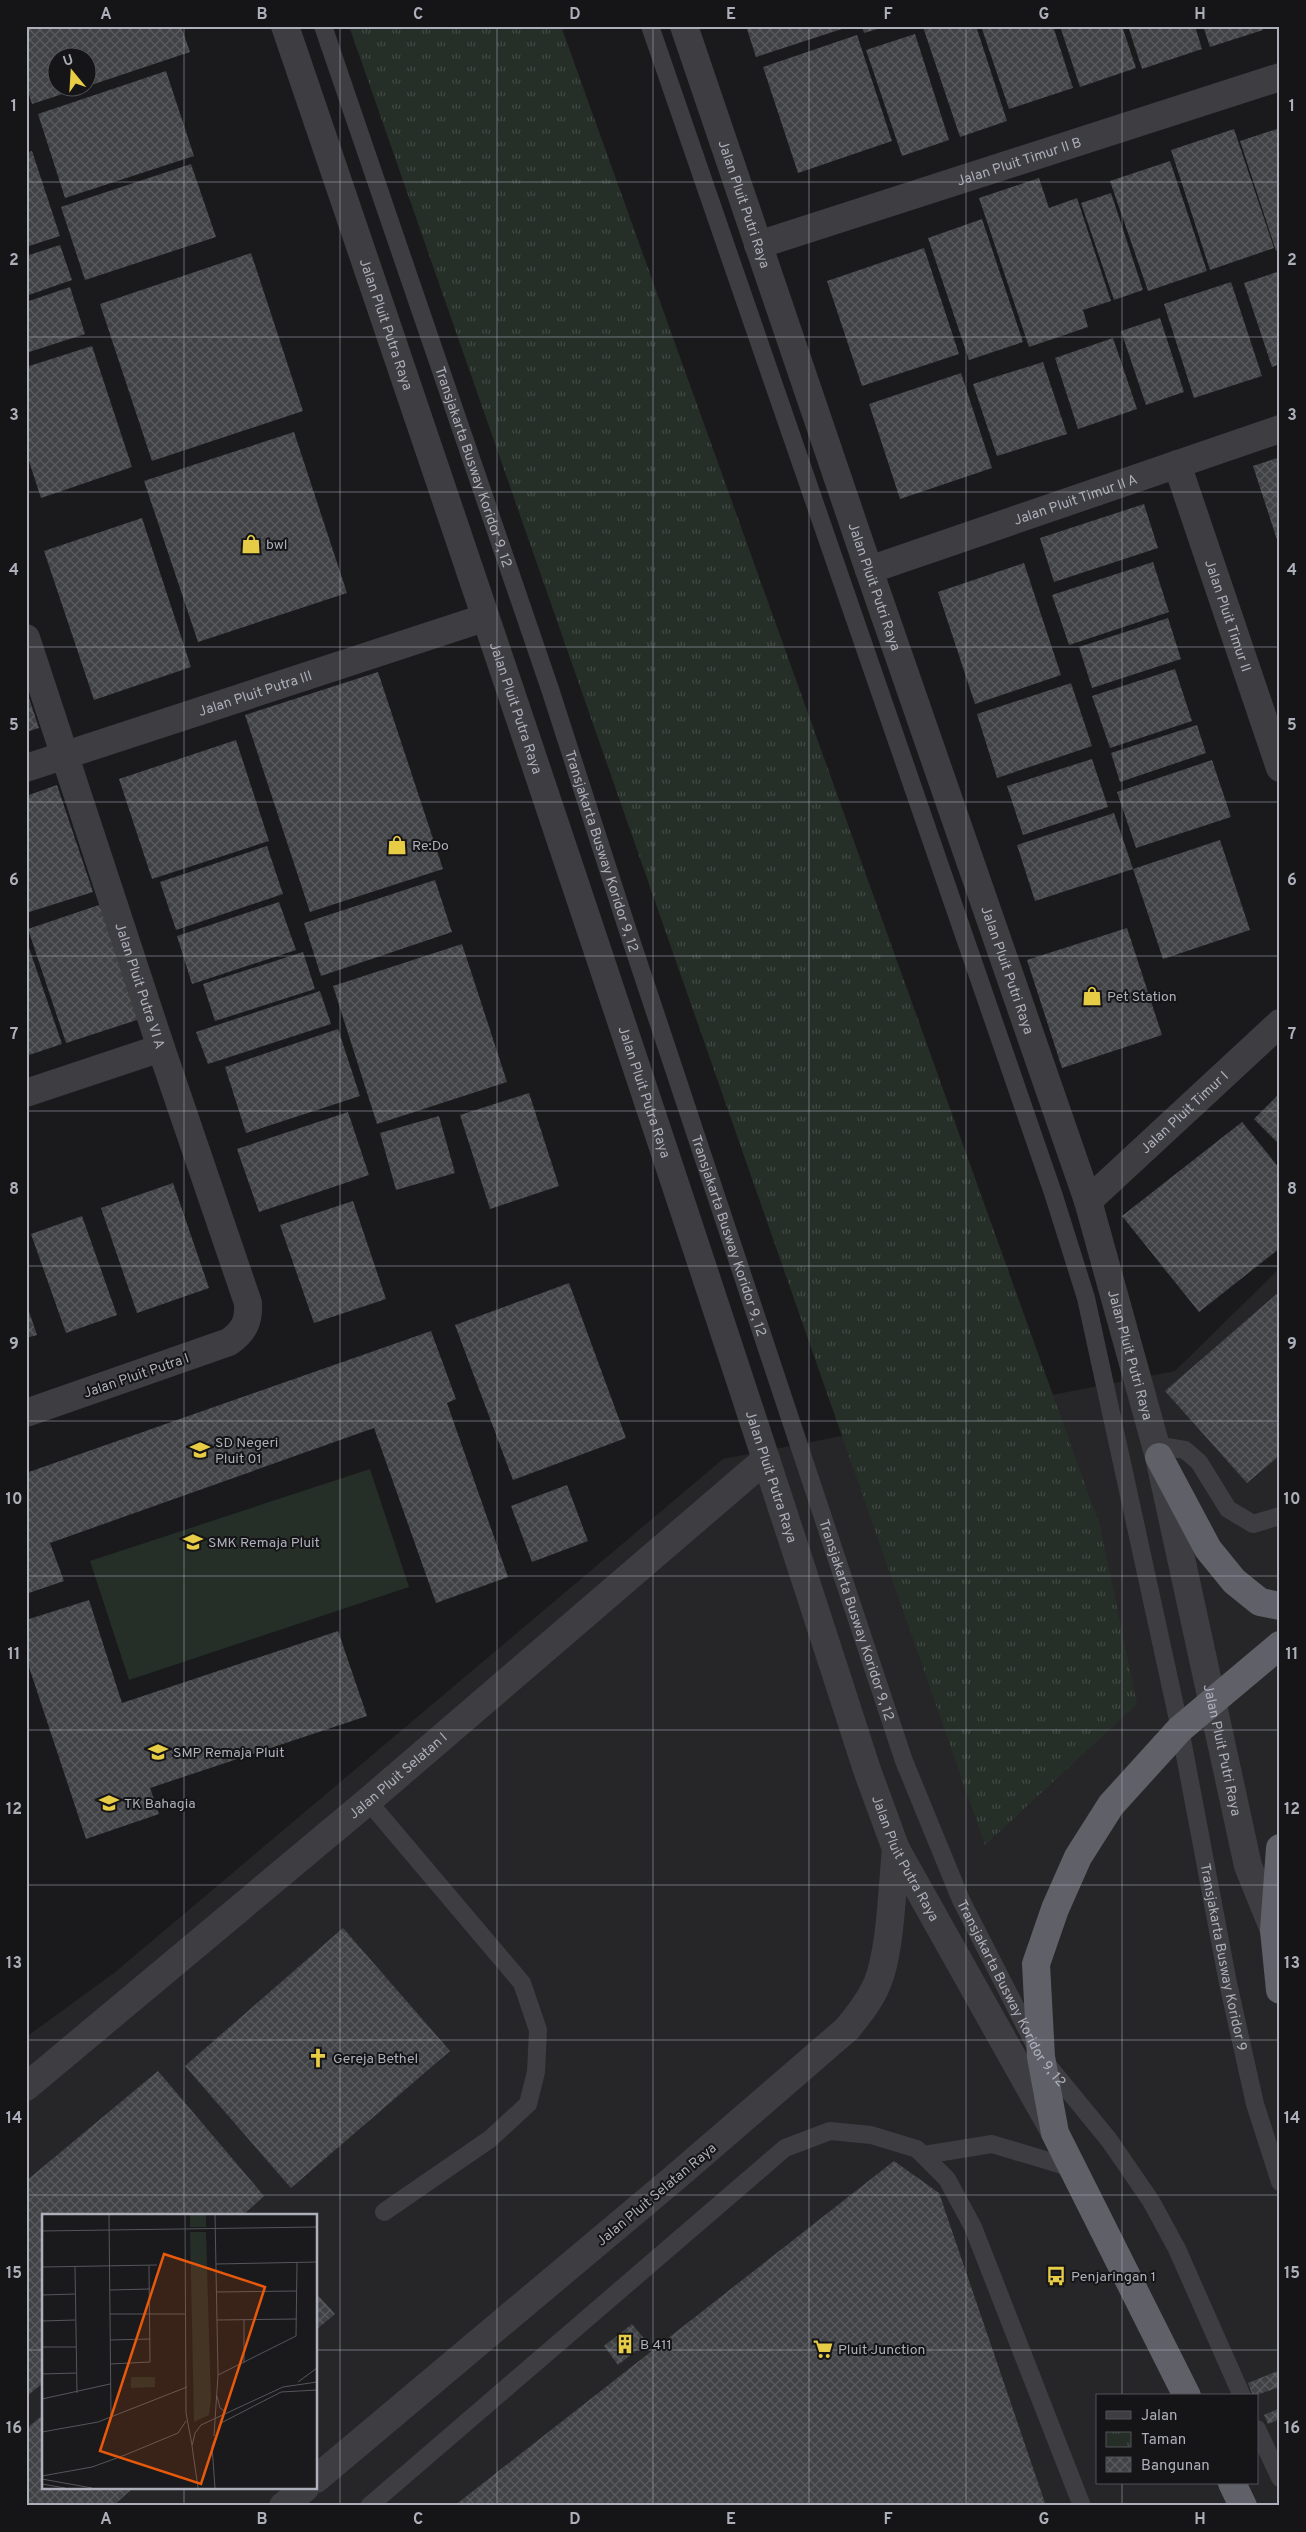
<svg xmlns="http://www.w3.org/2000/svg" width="1306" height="2532" font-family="Overpass,sans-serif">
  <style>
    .built { fill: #262628; fill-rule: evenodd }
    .grass { fill: #262e28 }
    .park { fill: url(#park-tufts) }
    .building { fill: url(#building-cross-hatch) }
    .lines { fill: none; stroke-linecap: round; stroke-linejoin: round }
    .service { stroke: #3d3d42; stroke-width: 18 }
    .minor { stroke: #3d3d42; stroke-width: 28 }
    .tertiary { stroke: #3d3d42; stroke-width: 28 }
    .trunk { stroke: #5f6068; stroke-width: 28 }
    .grid { fill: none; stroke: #adafba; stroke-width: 1; stroke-opacity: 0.55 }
    .labels { text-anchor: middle; stroke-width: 4; stroke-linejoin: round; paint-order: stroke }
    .street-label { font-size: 14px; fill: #adafba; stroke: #151417 }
    .poi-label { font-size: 14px; fill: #adafba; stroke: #151417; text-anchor: start }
    .inset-road { fill: none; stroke: #55565b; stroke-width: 1 }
    .view { fill: #e8590c; fill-opacity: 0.15; stroke: #e8590c; stroke-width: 2.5 }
    .inset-edge { fill: none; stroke: #adafba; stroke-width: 2.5 }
    .neatline { fill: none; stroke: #adafba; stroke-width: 2 }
    .grid-label { font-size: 16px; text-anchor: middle; font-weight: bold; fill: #adafba }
  </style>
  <defs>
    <pattern id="park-tufts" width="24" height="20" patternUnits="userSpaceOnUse" patternTransform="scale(1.25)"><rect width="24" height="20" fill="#262e28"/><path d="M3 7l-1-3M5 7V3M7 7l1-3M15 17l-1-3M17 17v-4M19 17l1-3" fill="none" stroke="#434a45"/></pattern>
    <pattern id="building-cross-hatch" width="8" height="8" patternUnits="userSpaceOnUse" patternTransform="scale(1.25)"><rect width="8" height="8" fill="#414245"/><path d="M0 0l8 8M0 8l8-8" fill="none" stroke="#5a5b5e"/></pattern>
  </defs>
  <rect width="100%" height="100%" fill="#1a1a1c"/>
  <path class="built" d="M1280,1268V2506H26V2037L114,1973L723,1459L1175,1371ZM44,2216H316V2488H44ZM1097,2396H1257V2483H1097Z"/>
  <path class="grass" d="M370,1469L409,1587L129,1680L90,1561Z"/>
  <path class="park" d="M349,26H561L1100,1526L1137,1704L985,1845Z"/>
  <g class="building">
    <path d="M26,26H181L190,52L88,86V58H58V88H81L32,104L26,85Z"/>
    <path d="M746,26H848V27L756,57Z"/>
    <path d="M862,26H884V27L864,33Z"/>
    <path d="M976,26L1007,121L960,137L923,27Z"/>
    <path d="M981,26H1053L1073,88L1009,109Z"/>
    <path d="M1060,26H1122L1136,68L1080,87Z"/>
    <path d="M1128,26H1195L1202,49L1142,69Z"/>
    <path d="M1203,26H1262L1263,30L1210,47Z"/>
    <path d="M915,34L949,140L902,156L866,50Z"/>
    <path d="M857,35L892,141L798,173L763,67Z"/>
    <path d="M166,71L194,156L65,198L38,114Z"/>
    <path d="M1280,128V249L1276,251L1240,141Z"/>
    <path d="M1234,129L1274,248L1210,270L1171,150Z"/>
    <path d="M32,151L60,236L26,247V153Z"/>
    <path d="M1170,161L1207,271L1148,291L1110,181Z"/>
    <path d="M191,164L216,237L85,280L61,207Z"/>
    <path d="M1039,178L1049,208L1077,198L1111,301L1083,310L1088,327L1029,347L979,198Z"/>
    <path d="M1111,193L1143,290L1114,300L1081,203Z"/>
    <path d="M982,219L1023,342L969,360L928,238Z"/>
    <path d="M60,245L72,280L26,296V256Z"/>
    <path d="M924,248L959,354L862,386L827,281Z"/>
    <path d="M251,253L303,411L152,461L100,304Z"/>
    <path d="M1280,271V364L1272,367L1244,283Z"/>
    <path d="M1231,282L1262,376L1194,398L1164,304Z"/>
    <path d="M70,287L85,334L26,353V302Z"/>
    <path d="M1160,318L1184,392L1146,405L1121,331Z"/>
    <path d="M1113,338L1137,409L1078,429L1055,358Z"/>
    <path d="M92,346L132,467L41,498L26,452V367Z"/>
    <path d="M1043,362L1067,434L997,456L973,384Z"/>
    <path d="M961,373L992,468L900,499L869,404Z"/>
    <path d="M294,432L347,593L198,642L144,481Z"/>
    <path d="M1280,457V546H1279L1253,466Z"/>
    <path d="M1144,504L1158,548L1054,582L1040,538Z"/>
    <path d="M142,518L191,667L94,700L44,551Z"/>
    <path d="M1153,562L1169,612L1069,645L1052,595Z"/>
    <path d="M1024,563L1061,675L975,704L938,592Z"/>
    <path d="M1168,618L1181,659L1092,688L1079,647Z"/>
    <path d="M1175,669L1192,721L1110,748L1092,696Z"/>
    <path d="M378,672L443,869L310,912L245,715Z"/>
    <path d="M1071,683L1092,746L997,778L977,714Z"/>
    <path d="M26,689L39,728L26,732Z"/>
    <path d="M1197,725L1206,753L1120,782L1111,753Z"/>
    <path d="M236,740L269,841L152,879L119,779Z"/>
    <path d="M1092,759L1108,807L1023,835L1007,786Z"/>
    <path d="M1212,760L1231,817L1136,848L1117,792Z"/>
    <path d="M57,785L93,892L26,913V796Z"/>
    <path d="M1114,813L1133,869L1035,901L1017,845Z"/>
    <path d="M1220,840L1250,930L1163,959L1133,869Z"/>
    <path d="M267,846L283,894L176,930L160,882Z"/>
    <path d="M435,880L452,932L321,976L304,923Z"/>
    <path d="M279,902L296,950L192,984L177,936Z"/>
    <path d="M102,904L140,1019L66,1043L28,929Z"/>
    <path d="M1127,928L1162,1035L1062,1068L1027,960Z"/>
    <path d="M26,939L62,1044L26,1056Z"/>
    <path d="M462,944L507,1082L377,1124L333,986Z"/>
    <path d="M303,952L315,989L215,1021L203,984Z"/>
    <path d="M320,991L331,1024L208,1064L196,1032Z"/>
    <path d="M338,1029L360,1096L246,1133L225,1067Z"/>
    <path d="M529,1093L559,1186L490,1209L460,1115Z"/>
    <path d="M1280,1093V1145L1254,1119Z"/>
    <path d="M348,1112L369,1175L259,1212L237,1149Z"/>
    <path d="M439,1116L455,1173L396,1190L380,1133Z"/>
    <path d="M1242,1122L1280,1169V1248L1199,1312L1122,1216Z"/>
    <path d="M173,1183L209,1288L137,1313L101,1208Z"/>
    <path d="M353,1201L386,1299L314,1323L280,1225Z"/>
    <path d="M82,1216L117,1315L66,1333L31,1234Z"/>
    <path d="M569,1283L626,1438L513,1480L455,1325Z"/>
    <path d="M1280,1291V1455L1247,1483L1165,1391Z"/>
    <path d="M26,1303L37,1335L26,1338Z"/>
    <path d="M431,1331L456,1399L447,1403L508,1577L436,1603L374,1428L50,1543L64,1581L26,1594V1473Z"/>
    <path d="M567,1485L588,1541L532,1562L511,1506Z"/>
    <path d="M89,1600L122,1703L338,1631L367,1716L150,1788L159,1814L86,1839L26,1658V1620Z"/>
    <path d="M343,1928L450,2051L291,2188L185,2066Z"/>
    <path d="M158,2071L264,2196L242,2216H44V2382L26,2397V2181Z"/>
    <path d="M894,2161L939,2193L1046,2506H454Z"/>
    <path d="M316,2293L335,2314L316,2330Z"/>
    <path d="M632,2324L647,2342L618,2365L604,2346Z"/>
    <path d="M1280,2370V2387L1253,2396L1248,2383Z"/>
    <path d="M1280,2408V2419L1268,2424L1264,2415Z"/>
    <path d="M44,2414V2488H133L113,2506H26V2429Z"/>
  </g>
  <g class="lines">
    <g class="service">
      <path id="s1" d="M323,26L550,689L626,925L904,1761L961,1900L1041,2057L1109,2140L1151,2201L1177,2249L1242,2396"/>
      <path id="s2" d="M650,26L1053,1193L1086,1298L1180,1729L1228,1983L1255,2104L1280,2182"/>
      <path d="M1155,1445L1185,1450L1199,1462L1228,1509L1253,1524L1280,1516"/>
      <path d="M368,1801L522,1983L538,2030L536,2072L528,2104L490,2139L384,2212"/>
      <path d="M924,2155L992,2144L1072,2168"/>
      <path d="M1257,2429L1280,2478"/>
      <path d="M369,2506L785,2148L830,2131L871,2135L917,2149L947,2179L973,2227L1082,2506"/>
    </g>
    <g class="minor">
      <path id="s3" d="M758,245L1280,77"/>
      <path id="s4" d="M1177,464L1280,768"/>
      <path id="s5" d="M869,570L1280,429"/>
      <path id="s6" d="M26,638L161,1048L248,1303C249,1322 244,1331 229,1342L26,1413"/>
      <path id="s7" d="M26,768L484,618"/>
      <path d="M26,1093L161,1048"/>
      <path id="s8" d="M1088,1201L1280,1023"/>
      <path id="s9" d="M26,2087L368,1801L766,1459"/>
    </g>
    <g class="tertiary">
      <path id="s10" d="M285,26C483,606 679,1187 867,1770L896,1849L1053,2129"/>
      <path id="s11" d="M684,26L869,570L1088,1201L1159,1457L1248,1866L1274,1930"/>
      <path d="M316,2479L678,2175L847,2029C858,2015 870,2001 877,1984C891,1951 892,1886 896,1849"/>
      <path d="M283,2506L305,2488"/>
    </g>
    <g class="trunk">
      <path d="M1159,1457L1208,1549L1234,1581L1260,1602L1280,1606"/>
      <path d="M1280,1848L1274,1930L1280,1990"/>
      <path d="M1187,2396L1055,2133L1041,2057L1036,1964L1055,1909L1078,1857L1111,1805L1180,1729L1280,1645"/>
      <path d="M1232,2483L1243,2506"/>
    </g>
  </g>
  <path class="grid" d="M184,26V2216M340,26V2506M497,26V2506M653,26V2506M809,26V2506M966,26V2506M1122,26V2396M26,182H1280M26,337H1280M26,492H1280M26,647H1280M26,802H1280M26,956H1280M26,1111H1280M26,1266H1280M26,1421H1280M26,1576H1280M26,1730H1280M26,1885H1280M26,2040H1280M26,2195H1280M26,2350H44M316,2350H1280M1122,2483V2506M184,2488V2506"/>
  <defs>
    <symbol id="shop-bare" viewBox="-9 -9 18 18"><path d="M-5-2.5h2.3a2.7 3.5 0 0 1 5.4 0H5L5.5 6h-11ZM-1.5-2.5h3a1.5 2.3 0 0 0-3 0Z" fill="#e7cc46" stroke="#151417" stroke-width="2.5" paint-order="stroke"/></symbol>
    <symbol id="school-bare" viewBox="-9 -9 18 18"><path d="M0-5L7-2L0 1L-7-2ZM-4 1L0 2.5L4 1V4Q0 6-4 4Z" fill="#e7cc46" stroke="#151417" stroke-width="2.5" paint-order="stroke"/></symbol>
    <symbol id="church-bare" viewBox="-9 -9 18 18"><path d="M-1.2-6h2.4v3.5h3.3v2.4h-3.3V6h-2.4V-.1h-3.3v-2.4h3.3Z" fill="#e7cc46" stroke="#151417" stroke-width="2.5" paint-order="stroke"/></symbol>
    <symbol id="bus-bare" viewBox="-9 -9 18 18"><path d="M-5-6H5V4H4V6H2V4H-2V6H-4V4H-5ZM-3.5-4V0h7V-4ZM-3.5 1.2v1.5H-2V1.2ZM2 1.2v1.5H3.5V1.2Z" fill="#e7cc46" stroke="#151417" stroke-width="2.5" paint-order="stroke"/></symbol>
    <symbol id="building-bare" viewBox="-9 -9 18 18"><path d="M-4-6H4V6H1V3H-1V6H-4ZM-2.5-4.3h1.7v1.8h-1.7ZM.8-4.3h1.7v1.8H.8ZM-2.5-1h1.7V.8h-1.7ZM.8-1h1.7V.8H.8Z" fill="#e7cc46" stroke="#151417" stroke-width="2.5" paint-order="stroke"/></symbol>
    <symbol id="supermarket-bare" viewBox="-9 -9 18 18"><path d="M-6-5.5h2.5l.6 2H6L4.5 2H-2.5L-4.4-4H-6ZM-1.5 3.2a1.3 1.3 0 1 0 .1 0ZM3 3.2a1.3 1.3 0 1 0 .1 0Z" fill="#e7cc46" stroke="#151417" stroke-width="2.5" paint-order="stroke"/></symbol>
  </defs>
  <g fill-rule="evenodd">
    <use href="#shop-bare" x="237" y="530" width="28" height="28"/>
    <use href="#shop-bare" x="383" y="831" width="28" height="28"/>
    <use href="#shop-bare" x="1078" y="982" width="28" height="28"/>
    <use href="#school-bare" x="186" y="1436" width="28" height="28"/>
    <use href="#school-bare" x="179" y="1528" width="28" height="28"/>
    <use href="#school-bare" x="144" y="1738" width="28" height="28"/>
    <use href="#school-bare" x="95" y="1789" width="28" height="28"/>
    <use href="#church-bare" x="304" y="2044" width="28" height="28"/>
    <use href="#bus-bare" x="1042" y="2262" width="28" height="28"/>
    <use href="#building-bare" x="611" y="2330" width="28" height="28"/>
    <use href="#supermarket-bare" x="809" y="2335" width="28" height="28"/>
  </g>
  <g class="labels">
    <g class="street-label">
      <text dy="5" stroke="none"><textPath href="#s3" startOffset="274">Jalan Pluit Timur II B</textPath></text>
      <text dy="5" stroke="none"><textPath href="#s11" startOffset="188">Jalan Pluit Putri Raya</textPath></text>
      <text dy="5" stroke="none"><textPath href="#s10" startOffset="315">Jalan Pluit Putra Raya</textPath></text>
      <text dy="5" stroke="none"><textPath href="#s1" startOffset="466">Transjakarta Busway Koridor 9, 12</textPath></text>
      <text dy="5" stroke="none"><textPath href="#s5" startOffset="218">Jalan Pluit Timur II A</textPath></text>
      <text dy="5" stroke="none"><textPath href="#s11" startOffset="592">Jalan Pluit Putri Raya</textPath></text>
      <text dy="5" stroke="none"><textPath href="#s4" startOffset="160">Jalan Pluit Timur II</textPath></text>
      <text dy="5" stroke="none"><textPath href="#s7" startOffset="241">Jalan Pluit Putra III</textPath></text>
      <text dy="5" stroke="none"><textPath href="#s10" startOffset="720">Jalan Pluit Putra Raya</textPath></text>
      <text dy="5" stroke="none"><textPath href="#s1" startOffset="871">Transjakarta Busway Koridor 9, 12</textPath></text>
      <text dy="5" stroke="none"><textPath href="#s11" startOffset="998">Jalan Pluit Putri Raya</textPath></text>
      <text dy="5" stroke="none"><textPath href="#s6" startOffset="366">Jalan Pluit Putra VI A</textPath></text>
      <text dy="5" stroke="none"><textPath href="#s10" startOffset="1125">Jalan Pluit Putra Raya</textPath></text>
      <text dy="5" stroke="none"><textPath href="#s8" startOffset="131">Jalan Pluit Timur I</textPath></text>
      <text dy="5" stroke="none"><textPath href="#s1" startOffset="1276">Transjakarta Busway Koridor 9, 12</textPath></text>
      <text dy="5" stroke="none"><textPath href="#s11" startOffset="1402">Jalan Pluit Putri Raya</textPath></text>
      <text transform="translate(136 1375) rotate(-19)" y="5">Jalan Pluit Putra I</text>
      <text dy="5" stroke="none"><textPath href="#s10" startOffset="1530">Jalan Pluit Putra Raya</textPath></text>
      <text dy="5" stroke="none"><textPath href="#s1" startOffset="1681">Transjakarta Busway Koridor 9, 12</textPath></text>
      <text dy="5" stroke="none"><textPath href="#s11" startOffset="1808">Jalan Pluit Putri Raya</textPath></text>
      <text dy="5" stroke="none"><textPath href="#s9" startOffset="485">Jalan Pluit Selatan I</textPath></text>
      <text dy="5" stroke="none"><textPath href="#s10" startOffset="1935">Jalan Pluit Putra Raya</textPath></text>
      <text dy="5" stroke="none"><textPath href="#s2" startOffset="2018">Transjakarta Busway Koridor 9</textPath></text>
      <text dy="5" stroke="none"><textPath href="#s1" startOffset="2086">Transjakarta Busway Koridor 9, 12</textPath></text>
      <text transform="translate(656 2194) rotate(-40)" y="5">Jalan Pluit Selatan Raya</text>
    </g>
    <g class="poi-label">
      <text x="266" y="549">bwl</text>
      <text x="412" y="850">Re:Do</text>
      <text x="1107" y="1001">Pet Station</text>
      <text x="215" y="1447">SD Negeri<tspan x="215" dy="16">Pluit 01</tspan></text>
      <text x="208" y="1547">SMK Remaja Pluit</text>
      <text x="173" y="1757">SMP Remaja Pluit</text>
      <text x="124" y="1808">TK Bahagia</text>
      <text x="333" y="2063">Gereja Bethel</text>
      <text x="1071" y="2281">Penjaringan 1</text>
      <text x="640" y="2349">B 411</text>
      <text x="838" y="2354">Pluit Junction</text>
    </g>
  </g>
  <g transform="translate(42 2214)">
    <rect width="275" height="275" fill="#1a1a1c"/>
    <path d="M89,163H113V173L89,174Z" fill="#262e28"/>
    <path d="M148,1H164V13H148ZM148,18H164L169,186L167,201L152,208Z" fill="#262e28"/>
    <path class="inset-road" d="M67,1L69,203M143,1L144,199L150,231M0,17L275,13M174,50L275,48M33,52L35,179M0,53L115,51M68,76L108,75M174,78L255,77M0,81L33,80M68,100H144M175,106L255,105M202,106V149M0,107L33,106M68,126L108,125M0,133H34M68,150L108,148L107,52M0,160L34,159M176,161L254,122L255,49M256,168L275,154M175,182L178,194L184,198M0,185L68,170M0,218L56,208L145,173M172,222L176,161L173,1M0,262L50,253L83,241L136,219L144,207M0,265L50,274M0,270L23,274M156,274L150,232L153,219L159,211L241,173L275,168M173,274L170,232L179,209L239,178L275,176"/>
    <path class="view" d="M122,40L223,73L159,270L58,237Z"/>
    <rect width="275" height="275" class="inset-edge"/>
  </g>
  <rect width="1306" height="2532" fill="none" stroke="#151417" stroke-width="55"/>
  <rect x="1096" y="2394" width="162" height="90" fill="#151417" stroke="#525258"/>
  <rect x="1106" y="2411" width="25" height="8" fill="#3d3d42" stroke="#525258"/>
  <text x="1141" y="2420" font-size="15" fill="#adafba">Jalan</text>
  <rect x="1106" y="2432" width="25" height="15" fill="url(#park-tufts)" stroke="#525258"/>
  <text x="1141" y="2444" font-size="15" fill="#adafba">Taman</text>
  <rect x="1106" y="2457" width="25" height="15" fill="url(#building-cross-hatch)" stroke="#525258"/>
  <text x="1141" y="2470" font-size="15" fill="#adafba">Bangunan</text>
  <g transform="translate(72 72) rotate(342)"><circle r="24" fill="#151417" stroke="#525258"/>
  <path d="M0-4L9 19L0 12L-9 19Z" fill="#e7cc46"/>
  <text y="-8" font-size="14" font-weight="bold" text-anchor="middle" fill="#adafba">U</text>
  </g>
  <rect x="28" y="28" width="1250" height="2476" class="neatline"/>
  <g class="grid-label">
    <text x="106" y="19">A</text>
    <text x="262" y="19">B</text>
    <text x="418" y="19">C</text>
    <text x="575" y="19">D</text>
    <text x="731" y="19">E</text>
    <text x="888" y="19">F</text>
    <text x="1044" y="19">G</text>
    <text x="1200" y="19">H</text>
    <text x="14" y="111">1</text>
    <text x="1292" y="111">1</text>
    <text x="14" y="265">2</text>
    <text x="1292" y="265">2</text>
    <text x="14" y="420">3</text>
    <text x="1292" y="420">3</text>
    <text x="14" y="575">4</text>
    <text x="1292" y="575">4</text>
    <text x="14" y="730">5</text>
    <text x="1292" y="730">5</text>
    <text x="14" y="885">6</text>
    <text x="1292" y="885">6</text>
    <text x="14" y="1039">7</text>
    <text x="1292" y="1039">7</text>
    <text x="14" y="1194">8</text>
    <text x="1292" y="1194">8</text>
    <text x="14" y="1349">9</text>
    <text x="1292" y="1349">9</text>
    <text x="14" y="1504">10</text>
    <text x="1292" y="1504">10</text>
    <text x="14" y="1659">11</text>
    <text x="1292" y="1659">11</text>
    <text x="14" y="1814">12</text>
    <text x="1292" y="1814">12</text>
    <text x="14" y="1968">13</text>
    <text x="1292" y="1968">13</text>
    <text x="14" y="2123">14</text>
    <text x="1292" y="2123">14</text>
    <text x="14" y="2278">15</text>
    <text x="1292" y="2278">15</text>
    <text x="14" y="2433">16</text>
    <text x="1292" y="2433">16</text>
    <text x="106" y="2524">A</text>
    <text x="262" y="2524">B</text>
    <text x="418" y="2524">C</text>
    <text x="575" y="2524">D</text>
    <text x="731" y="2524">E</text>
    <text x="888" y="2524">F</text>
    <text x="1044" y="2524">G</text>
    <text x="1200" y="2524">H</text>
  </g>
</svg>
